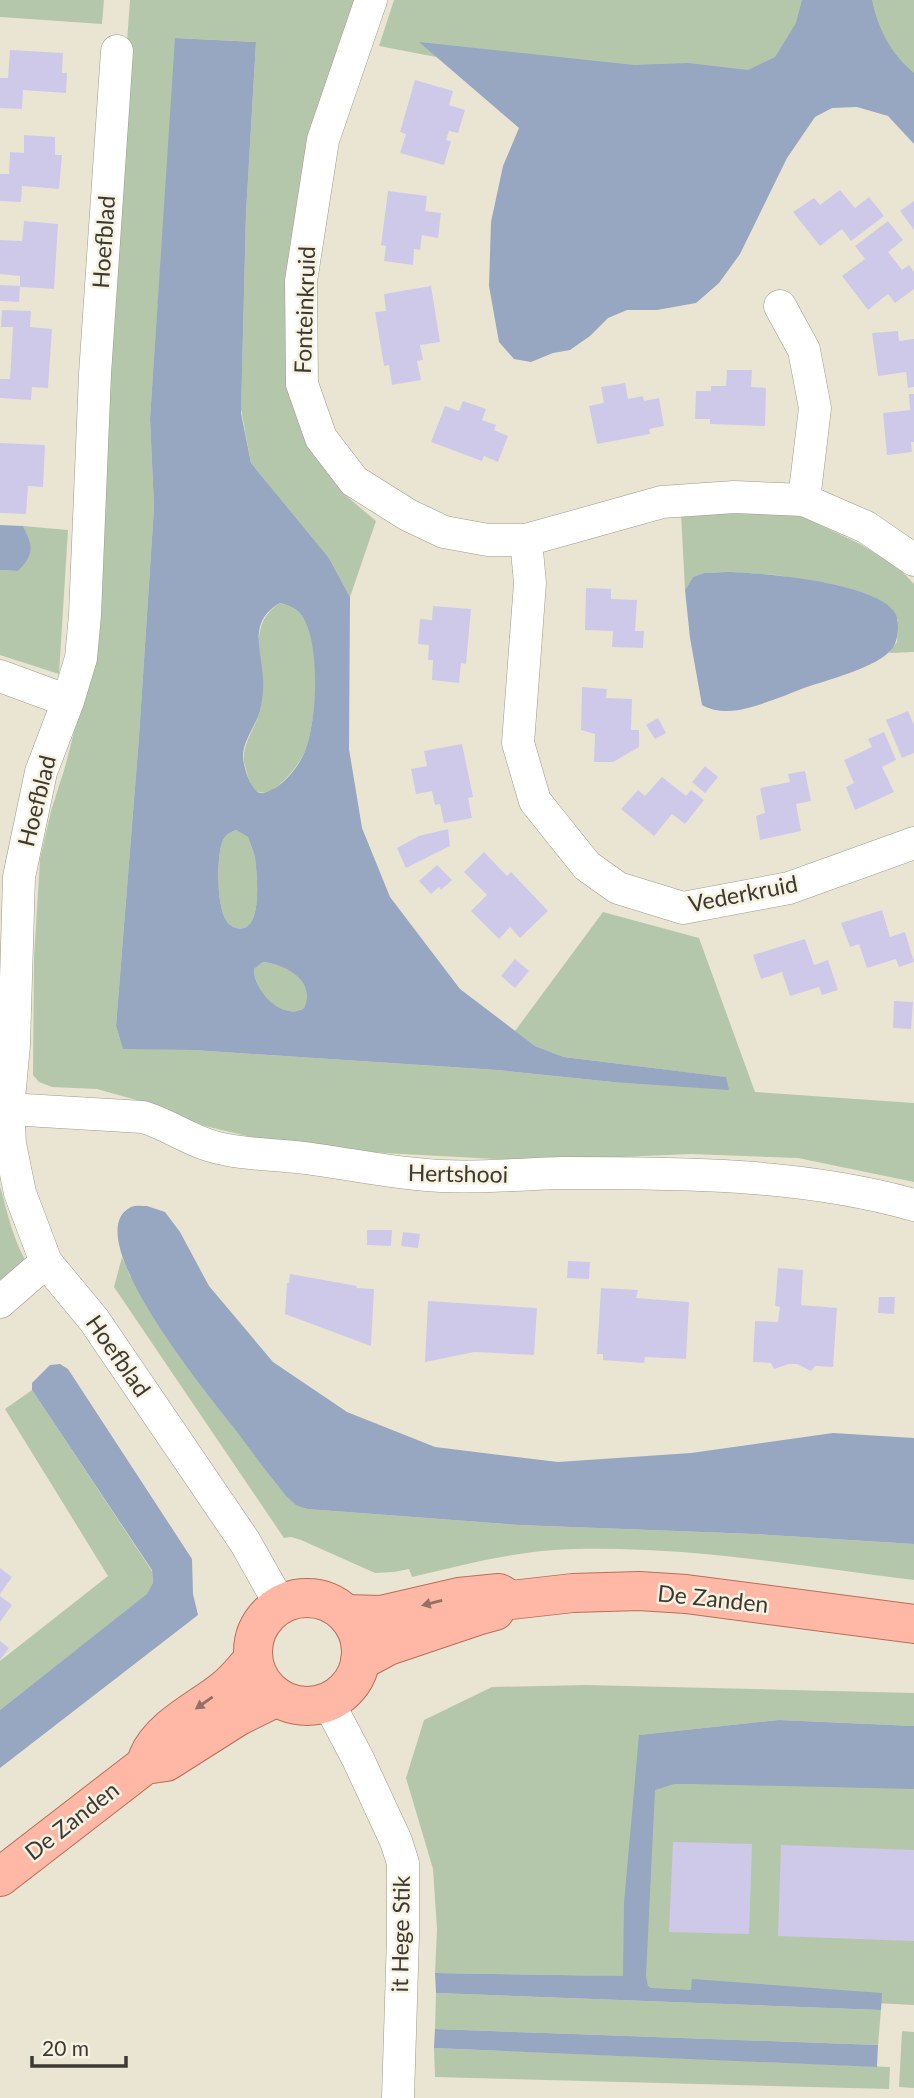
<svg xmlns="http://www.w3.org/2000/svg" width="914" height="2098" font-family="Lato,sans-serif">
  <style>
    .green { fill: #b5c7ab }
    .water { fill: #97a6c1; fill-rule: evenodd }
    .building { fill: #cfc9e9 }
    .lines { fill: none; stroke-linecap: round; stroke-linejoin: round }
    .minor-casing { stroke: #9e9989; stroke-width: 33 }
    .major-casing { stroke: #ba6d56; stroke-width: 40 }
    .minor { stroke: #fff; stroke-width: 32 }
    .major { stroke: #ffb8a5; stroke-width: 38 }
    .oneway { fill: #937266 }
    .labels { text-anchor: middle; stroke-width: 5; stroke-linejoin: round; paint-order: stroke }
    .street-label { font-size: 23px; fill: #3b3932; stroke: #f7f2e1 }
  </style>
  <rect width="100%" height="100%" fill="#eae5d3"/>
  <g class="green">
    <path d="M0,0H104L102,24L0,17Z"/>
    <path d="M130,0H355L338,46L303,190L308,442L344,494L376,521L350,597L329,558L251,463L241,409L246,213L256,42L176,38L150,419L154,507L139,737L116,1026L123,1048L193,1050L497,1070L613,1082L725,1077L564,1057L535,1046L515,1031L603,912L699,938L755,1092L914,1103V1182L798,1158L691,1154L531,1161L384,1153L272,1142L205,1126L147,1103L97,1089L52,1087L39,1082L33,1075L34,958L40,859L51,811L65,767L79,713Z"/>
    <path d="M394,0H914V112L830,64L733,114L379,46Z"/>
    <path d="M744,509L801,516L860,544L898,567L914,584V652L889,653L897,642L898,620L892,609L844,588L777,575L727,572L704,573L693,577L685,590L681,513Z"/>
    <path d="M23,526L68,530L59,674L0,655V570L18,571C35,554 32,546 23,526Z"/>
    <path d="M280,603C288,605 297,608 302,616C322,644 317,720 305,751C300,764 271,803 255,790C250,786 247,773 245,766C239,748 255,729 260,711C262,700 264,685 262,674C258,647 253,620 280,603Z"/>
    <path d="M236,830L248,837C250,844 254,851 255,858C257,873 262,923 244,928C238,930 233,927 229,924C216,913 216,854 223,840C226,834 231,832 236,830Z"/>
    <path d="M263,962C286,965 316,979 304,1008C283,1022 253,990 254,969Z"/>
    <path d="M0,1186C8,1215 14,1244 31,1270L0,1288Z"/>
    <path d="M122,1257L130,1276L270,1476C281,1490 290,1502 307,1509L519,1525L755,1534L914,1544V1580C801,1566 688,1546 575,1549C520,1550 465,1564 412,1577L409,1569L394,1572L375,1573L301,1540L291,1537L284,1538L114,1287Z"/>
    <path d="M32,1390L152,1571L153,1584L148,1594L0,1710V1661L108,1576L5,1409Z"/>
    <path d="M586,1685L914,1693V1726L779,1720L640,1735L914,1771V2005L612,1990V1976L435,1973L437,1929L433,1869L406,1778L424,1720L492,1687Z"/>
    <path d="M436,1993L881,2010L878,2045L435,2029Z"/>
    <path d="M902,2031L914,2032V2088L899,2087Z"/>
    <path d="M434,2048L890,2067L889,2089L435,2077Z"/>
  </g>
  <g class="water">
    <path d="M802,0H872C878,29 891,54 914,73V144L888,116L857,107L832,108L815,117L787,158L740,254L719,283L696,303L657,310H627L608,318L590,336L570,350L553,353L531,362L514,359L499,342L489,286L491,222L503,166L519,128L419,42L634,65L688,63L748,70L775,57L796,23Z"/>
    <path d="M175,38L256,42L246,213L241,413L251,463L329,558L350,597L349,749L362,828L390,897L460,989L535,1046L564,1057L726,1077L729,1090L613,1082L497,1070L193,1050L123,1049L116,1026L139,737L154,507L150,419ZM280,603C288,605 297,608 302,616C321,644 317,721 305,751C300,764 287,781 275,788C270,790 265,794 260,793C250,790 243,765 243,756C243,741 256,725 260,711C262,702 264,689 263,679C262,650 247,622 280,603ZM236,830L248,837C250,844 254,851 255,858C257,873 262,923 244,928C238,930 233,927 229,924C216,913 216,855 223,840C226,834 231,832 236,830ZM263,962C286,965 316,980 304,1008C283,1022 253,990 254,969Z"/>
    <path d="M0,525L23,526C33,546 35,554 18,571L0,570Z"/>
    <path d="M727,572C765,573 866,582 892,609C898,615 898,622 898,629C897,638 896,647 888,653C871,669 827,680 804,688C786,695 767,703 748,708C733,712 716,713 702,705L690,638L685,590L693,577L704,573Z"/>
    <path d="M147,1206L165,1212L180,1232L209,1286L273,1362L347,1412L435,1447L558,1462L691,1453L833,1433L914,1438V1544L755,1534L519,1525L307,1509L296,1505L286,1496L270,1476C257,1459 244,1441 231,1424C210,1397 75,1234 131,1207C135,1205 143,1206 147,1206Z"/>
    <path d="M60,1364L68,1369L192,1559L193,1594L198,1615L0,1768V1710L147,1594L153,1583L152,1570L32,1390V1383L50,1365Z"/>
    <path d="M779,1720L914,1726V1789L691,1784H674L655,1790L646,1976L648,1986L651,1988L691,1990L692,1979L882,1993L881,2010L436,1993L435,1973L623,1976L624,1903L639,1735Z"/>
    <path d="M435,2029L878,2045L877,2067L434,2048Z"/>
  </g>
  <g class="building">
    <path d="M10,50L63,53L62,73H67L66,93L23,90L22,109L0,108V78H8Z"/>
    <path d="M415,80L453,91L449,105L465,110L458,133L449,131L446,140L451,141L444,165L400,153L406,134L400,132Z"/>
    <path d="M24,135L55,137V155H62L59,189L22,186L21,202L0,201V174H9L10,152L24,153Z"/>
    <path d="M840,190L855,208L869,197L884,216L851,241L842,229L820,246L793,212L814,198L820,205Z"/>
    <path d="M388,191L427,196L425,211L441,213L438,238L422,235L420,250L414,249L413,265L384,261L386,246L381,245Z"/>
    <path d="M914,201V230L900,211Z"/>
    <path d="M24,221L58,224L54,289L20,287V276L0,274V240L22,241Z"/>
    <path d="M888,221L903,240L888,252L902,270L909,265L914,272V289L895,303L888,294L868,310L842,276L865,259L855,246Z"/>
    <path d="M0,285L20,286L19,302L0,301Z"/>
    <path d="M431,286L440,342L420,345L423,360L417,361L421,380L392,385L389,365L384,366L375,312L386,311L384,294Z"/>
    <path d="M2,310L31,311L30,327L52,329L48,388L32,387L31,400L0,398V379H10L13,327H1Z"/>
    <path d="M898,331L899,341L914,339V387L908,388L906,372L878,376L872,333Z"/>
    <path d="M727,370H752L751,387L766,388L765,426L710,424V419H695L696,391H711V386H726Z"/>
    <path d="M625,383L628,399L643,396L644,401L659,398L664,426L649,429L650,434L597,444L589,406L604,403L601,387Z"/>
    <path d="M909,394H914V442H911L912,452L887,455L883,413L910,410Z"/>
    <path d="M463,401L486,409L482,420L496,425L494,430L508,436L498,462L484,456L482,461L431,442L445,406L459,411Z"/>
    <path d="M0,443L45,445L43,487L28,486L26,514L0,513Z"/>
    <path d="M586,588L611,589V599L637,600L635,631H644L643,648L612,647L613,631L585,630Z"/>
    <path d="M433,606L471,609L466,664L461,663L459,683L432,680L433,660H428L429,645L418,644L420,619L432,620Z"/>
    <path d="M582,687L607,689L606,698L632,699L631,730H639V747L613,762H594L595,734L581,730Z"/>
    <path d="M908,711L914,725V753L902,758L886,720Z"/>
    <path d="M658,718L666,733L655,739L646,725Z"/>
    <path d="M884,732L896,760L882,767L894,792L855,810L846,787L854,783L844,760L872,747L868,739Z"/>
    <path d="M462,744L473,797L468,798L472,818L444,823L440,804L435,805L432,791L416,794L411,769L427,766L424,751Z"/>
    <path d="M705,766L718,777L705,793L692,782Z"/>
    <path d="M805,771L811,801L796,804L801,831L760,840L756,816L765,813L760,788L790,782L788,774Z"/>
    <path d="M662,777L686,796L691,790L704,800L685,824L672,814L654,836L621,809L638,790L645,796Z"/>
    <path d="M448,829L450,846L406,868L397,848L419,836Z"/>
    <path d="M484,852L507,876L511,872L548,911L520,938L510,927L499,939L471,911L487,895L464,872Z"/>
    <path d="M437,865L452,880L441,890L439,887L431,894L419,881Z"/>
    <path d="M882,910L890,937L905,932L914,962L899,967L896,959L867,968L859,944L850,947L841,923Z"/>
    <path d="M805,939L814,965L828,960L838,990L822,995L819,987L790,996L782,972L761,979L753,955Z"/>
    <path d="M515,959L529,971L515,988L501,976Z"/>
    <path d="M894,1001L913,1002L911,1029L893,1028Z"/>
    <path d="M367,1230H392L391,1246L367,1245Z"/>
    <path d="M403,1232L420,1234L418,1248L401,1246Z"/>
    <path d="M568,1261L590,1262L589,1279L567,1278Z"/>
    <path d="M778,1268L803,1270L801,1305L837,1308L833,1367L815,1366L811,1371L797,1364H789L774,1369L771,1363L753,1362L755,1321L778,1322L780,1307L775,1306Z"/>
    <path d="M290,1274L357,1286L356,1288L374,1289L371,1346L285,1314L287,1283H289Z"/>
    <path d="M601,1288L638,1290L636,1298L689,1302L686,1359L645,1357L644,1363L603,1360V1354H597Z"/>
    <path d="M879,1297H895L894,1314L878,1313Z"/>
    <path d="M428,1301L537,1308L534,1355L474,1352L425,1362Z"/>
    <path d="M0,1568L12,1577L0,1594Z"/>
    <path d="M0,1596L12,1605L0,1622Z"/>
    <path d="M0,1641L9,1648L0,1660Z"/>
    <path d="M673,1842L752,1844L749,1934L669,1932Z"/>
    <path d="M781,1845L914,1850V1941L778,1936Z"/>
  </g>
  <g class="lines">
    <defs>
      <g id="minor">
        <path d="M371,0L323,140L301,281L302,384L321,438L354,481L408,515L444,532L488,540H526L662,502L734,497L804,500L866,527L914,560"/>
        <path d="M117,51L95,374L85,615L81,658L68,701L41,772L19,877L14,1045L8,1109L10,1144L20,1193L46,1262L94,1320L245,1542L280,1604"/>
        <path d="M780,306L804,350L815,408L804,500"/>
        <path d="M526,540L530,583L518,743L535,801L587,866L618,888L683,908L789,888L914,843"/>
        <path d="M0,676L68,701"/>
        <path d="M8,1109L143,1117C167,1124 187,1139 211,1146C241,1155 274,1154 305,1158C351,1164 395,1174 441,1176C482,1178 522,1174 563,1173C680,1173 800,1173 914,1205"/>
        <path d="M0,1302L46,1262"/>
        <path d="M328,1702L358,1759L396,1841L403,1863V1936L398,2098"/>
      </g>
      <g id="major">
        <circle cx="307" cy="1652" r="54"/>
        <path d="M346,1614L381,1615L459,1597L499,1593L511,1600L573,1593L639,1591L686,1594L914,1624"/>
        <path d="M360,1661L388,1646L477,1616L495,1611"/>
        <path d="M148,1757C160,1727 202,1708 226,1688C236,1680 244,1669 253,1660"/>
        <path d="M0,1877L145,1765L166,1762L237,1717L277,1697"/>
      </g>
    </defs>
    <use href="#minor" class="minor-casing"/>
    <use href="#major" class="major-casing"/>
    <use href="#minor" class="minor"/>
    <use href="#major" class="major"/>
  </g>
  <defs><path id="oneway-solid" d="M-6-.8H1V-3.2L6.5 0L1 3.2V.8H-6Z" transform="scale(1.75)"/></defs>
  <g class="oneway">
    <use href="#oneway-solid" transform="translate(432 1603) rotate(166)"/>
    <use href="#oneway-solid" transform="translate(204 1703) rotate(145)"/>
  </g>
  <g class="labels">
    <g class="street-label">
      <text transform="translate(104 242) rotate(-86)" y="8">Hoefblad</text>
      <text transform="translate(305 310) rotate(-88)" y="8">Fonteinkruid</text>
      <text transform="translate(37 801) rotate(-76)" y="8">Hoefblad</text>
      <text transform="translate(743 894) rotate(-11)" y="8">Vederkruid</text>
      <text transform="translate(458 1174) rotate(1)" y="8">Hertshooi</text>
      <text transform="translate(118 1356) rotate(55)" y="8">Hoefblad</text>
      <text transform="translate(713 1599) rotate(6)" y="8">De Zanden</text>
      <text transform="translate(72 1821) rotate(-38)" y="8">De Zanden</text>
      <text transform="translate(401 1934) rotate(-89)" y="8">it Hege Stik</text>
    </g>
  </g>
  <path d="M32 2056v10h94v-10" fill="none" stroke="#3b3932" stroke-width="3.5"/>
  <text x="42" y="2056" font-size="21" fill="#3b3932" stroke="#f7f2e1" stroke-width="5" paint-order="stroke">20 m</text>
</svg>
